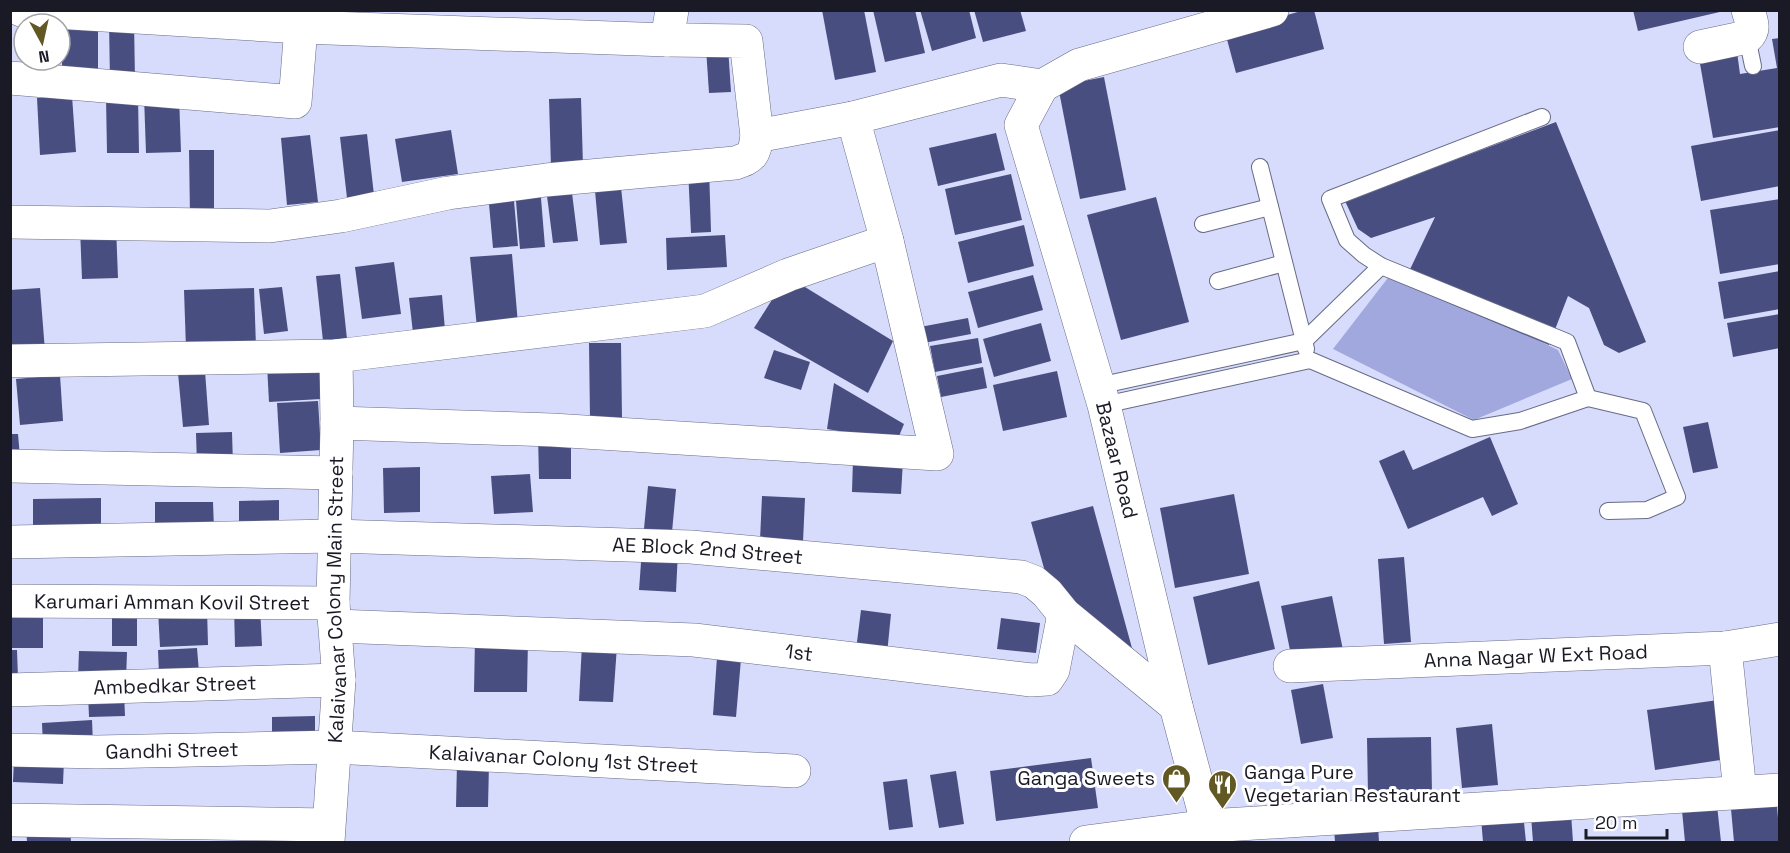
<svg xmlns="http://www.w3.org/2000/svg" width="1790" height="853" font-family="'Space Grotesk',sans-serif">
  <style>
    .green { fill: #a1a8dd }
    .building { fill: #494e80 }
    .lines { fill: none; stroke-linecap: round; stroke-linejoin: round }
    .lane-casing { stroke: #676b87; stroke-width: 18 }
    .street-casing { stroke: #676b87; stroke-width: 34 }
    .secondary-casing { stroke: #676b87; stroke-width: 34 }
    .lane { stroke: #fff; stroke-width: 16 }
    .street { stroke: #fff; stroke-width: 33 }
    .secondary { stroke: #fff; stroke-width: 33 }
    .labels { text-anchor: middle; stroke-width: 6; stroke-linejoin: round; paint-order: stroke }
    .street-label { font-size: 20px; fill: #191a25; stroke: #fff }
    .poi-label { font-size: 20px; fill: #191a25; stroke: #fff; text-anchor: start }
  </style>
  <rect width="100%" height="100%" fill="#d7dcfc"/>
  <path class="green" d="M1394,270L1558,350L1572,379L1474,420L1333,349Z"/>
  <g class="building">
    <path d="M822,10H864L876,72L835,80Z"/>
    <path d="M873,10H915L925,53L885,62Z"/>
    <path d="M920,10H969L976,38L932,51Z"/>
    <path d="M974,10H1020L1026,31L983,42Z"/>
    <path d="M1305,10H1314L1324,49L1236,73L1225,32Z"/>
    <path d="M1633,10H1724V11L1638,31Z"/>
    <path d="M134,21L135,80L110,81L109,22Z"/>
    <path d="M62,22H98V78L62,79Z"/>
    <path d="M1780,38V127L1713,138L1699,58L1737,52L1740,74L1777,68L1772,39Z"/>
    <path d="M728,47L731,92L709,93L706,48Z"/>
    <path d="M1104,77L1126,190L1080,199L1058,86Z"/>
    <path d="M179,95L181,152L146,153L144,96Z"/>
    <path d="M72,96L76,152L40,155L37,98Z"/>
    <path d="M106,97H138L139,153H107Z"/>
    <path d="M581,98L583,166L551,167L549,99Z"/>
    <path d="M1556,122L1646,342L1619,353L1604,345L1589,308L1568,296L1549,345L1403,284L1435,217L1371,238L1358,229L1345,201Z"/>
    <path d="M451,130L458,174L402,182L395,139Z"/>
    <path d="M1780,130V186L1701,201L1691,146Z"/>
    <path d="M996,133L1005,170L938,186L929,148Z"/>
    <path d="M367,134L374,195L347,198L340,137Z"/>
    <path d="M310,135L318,202L287,205L281,138Z"/>
    <path d="M189,150H214V216H190Z"/>
    <path d="M709,168L711,232L691,233L688,169Z"/>
    <path d="M1011,174L1022,220L955,235L945,189Z"/>
    <path d="M620,178L627,243L600,245L594,180Z"/>
    <path d="M571,185L578,241L553,243L546,188Z"/>
    <path d="M540,186L545,247L520,249L515,189Z"/>
    <path d="M513,190L518,246L493,248L488,193Z"/>
    <path d="M1156,197L1189,322L1121,340L1087,215Z"/>
    <path d="M1780,199V264L1720,274L1710,210Z"/>
    <path d="M1024,225L1034,266L968,283L958,242Z"/>
    <path d="M116,226L118,278L82,279L80,228Z"/>
    <path d="M725,235L727,267L667,270L666,238Z"/>
    <path d="M512,254L518,324L477,328L470,257Z"/>
    <path d="M394,262L401,314L362,319L355,267Z"/>
    <path d="M1780,271V309L1724,319L1718,282Z"/>
    <path d="M340,274L347,339L323,341L316,276Z"/>
    <path d="M1033,275L1043,310L978,328L968,292Z"/>
    <path d="M787,276L893,341L868,393L754,328Z"/>
    <path d="M282,287L288,331L264,334L259,289Z"/>
    <path d="M40,288L45,351L10,354V290Z"/>
    <path d="M254,288L256,347L186,349L184,290Z"/>
    <path d="M442,295L445,330L413,333L409,298Z"/>
    <path d="M1780,314V348L1733,357L1727,323Z"/>
    <path d="M968,318L971,334L924,343L920,327Z"/>
    <path d="M1041,323L1051,361L994,377L983,339Z"/>
    <path d="M978,338L982,363L935,372L930,346Z"/>
    <path d="M589,343H621L622,419H590Z"/>
    <path d="M774,350L810,362L801,390L764,378Z"/>
    <path d="M319,362L321,399L269,402L267,365Z"/>
    <path d="M983,367L987,388L941,397L937,376Z"/>
    <path d="M205,371L209,425L183,427L178,373Z"/>
    <path d="M1057,371L1067,417L1003,431L993,385Z"/>
    <path d="M60,375L63,421L20,425L16,379Z"/>
    <path d="M834,383L904,424L897,441L827,429Z"/>
    <path d="M318,401L321,450L280,453L277,403Z"/>
    <path d="M1708,422L1718,468L1693,473L1683,427Z"/>
    <path d="M232,432L233,465L197,466L196,433Z"/>
    <path d="M10,434H18L20,457H10Z"/>
    <path d="M538,434H571V479H539Z"/>
    <path d="M1490,437L1518,504L1492,516L1483,497L1408,529L1379,461L1404,450L1413,470Z"/>
    <path d="M853,459L903,461L901,494L852,492Z"/>
    <path d="M420,467V512L384,513L383,468Z"/>
    <path d="M530,474L533,512L494,514L491,476Z"/>
    <path d="M648,486L676,489L672,532L644,529Z"/>
    <path d="M1234,494L1249,574L1175,588L1160,508Z"/>
    <path d="M762,496L805,498L803,542L760,540Z"/>
    <path d="M101,498V526L33,528V499Z"/>
    <path d="M279,500V521H239V501Z"/>
    <path d="M155,502H213L214,529H155Z"/>
    <path d="M1093,506L1135,659L1051,593L1031,522Z"/>
    <path d="M642,549L678,551L676,592L639,590Z"/>
    <path d="M1404,557L1411,642L1384,644L1378,559Z"/>
    <path d="M1259,581L1275,649L1208,665L1193,597Z"/>
    <path d="M1332,596L1343,650L1292,660L1281,606Z"/>
    <path d="M260,606L262,646L235,647L234,607Z"/>
    <path d="M207,608L208,645L160,647L158,610Z"/>
    <path d="M10,609L43,610V648H10Z"/>
    <rect x="112" y="609" width="25" height="37"/>
    <path d="M861,610L891,614L887,654L856,650Z"/>
    <path d="M1001,618L1040,623L1036,653L997,649Z"/>
    <path d="M475,638L528,639L527,692H474Z"/>
    <path d="M582,644L617,646L613,702L579,701Z"/>
    <path d="M197,648L199,672L159,674L158,650Z"/>
    <path d="M10,650H17L18,678H10Z"/>
    <path d="M79,651L127,652L126,680L78,678Z"/>
    <path d="M717,657L741,659L736,717L713,715Z"/>
    <path d="M1323,684L1333,738L1301,744L1291,690Z"/>
    <path d="M124,692L125,716L89,717L88,694Z"/>
    <path d="M1718,700L1727,759L1655,770L1647,710Z"/>
    <path d="M315,716V744L272,745V717Z"/>
    <path d="M92,720L93,744L43,746L42,723Z"/>
    <path d="M1492,724L1498,785L1462,788L1456,728Z"/>
    <path d="M1431,737L1432,793L1368,794L1367,738Z"/>
    <path d="M14,758L64,760L63,784L13,782Z"/>
    <path d="M1091,758L1098,808L996,821L990,771Z"/>
    <path d="M457,763L489,764L488,807H456Z"/>
    <path d="M956,771L964,824L939,828L930,775Z"/>
    <path d="M907,779L913,827L889,830L883,782Z"/>
    <path d="M1776,794L1780,842H1734L1730,798Z"/>
    <path d="M1716,796L1721,842H1685L1681,800Z"/>
    <path d="M1523,813L1526,842H1483L1481,818Z"/>
    <path d="M1571,813L1573,842H1533L1531,816Z"/>
    <path d="M70,825L71,842H27L26,827Z"/>
    <path d="M1378,825L1379,842H1335L1334,828Z"/>
  </g>
  <g class="lines">
    <defs>
      <g id="lane">
        <path d="M1747,37L1753,66"/>
        <path d="M1260,167L1306,349"/>
        <path d="M1203,224L1270,207"/>
        <path d="M1218,281L1284,263"/>
        <path d="M1098,386L1304,341L1381,266"/>
        <path d="M1588,398L1643,411L1677,497L1647,510L1608,511"/>
        <path d="M1104,405L1310,360L1472,429L1520,421L1588,398L1567,342L1381,266L1364,255L1347,240L1330,199L1542,117"/>
      </g>
      <g id="street">
        <path d="M21,10L301,27L667,40"/>
        <path d="M672,10L667,40L746,41L757,136"/>
        <path d="M1700,47L1747,37C1756,29 1751,21 1748,10"/>
        <path d="M10,78L295,102L301,27"/>
        <path d="M10,222L270,226L341,216L448,193L546,180L735,163C753,157 754,155 757,136L853,118L1001,80L1042,86"/>
        <path d="M10,361L336,356L705,311L788,275L887,241"/>
        <path d="M337,423L552,430L937,454L887,241L853,118"/>
        <path d="M10,466L336,473"/>
        <path id="s1" d="M10,542L334,536L691,547L1021,577L1034,582L1047,593L1064,614L1176,706"/>
        <path id="s2" d="M10,601L333,603"/>
        <path id="s3" d="M336,626L694,640L1031,680L1047,679L1053,670L1064,614"/>
        <path d="M1725,648L1740,792"/>
        <path id="s4" d="M1290,666L1725,648L1780,639"/>
        <path id="s5" d="M10,690L339,680"/>
        <path id="s6" d="M10,750L97,752L334,747L794,771"/>
        <path d="M10,820L328,825"/>
        <path id="s7" d="M328,842L339,680L333,603L337,423L336,356"/>
        <path d="M1086,842L1208,826L1780,790"/>
      </g>
      <path id="secondary" d="M1209,842L1208,826L1176,706L1104,405L1021,125L1042,86L1079,65L1272,10"/>
    </defs>
    <use href="#lane" class="lane-casing"/>
    <use href="#street" class="street-casing"/>
    <use href="#secondary" class="secondary-casing"/>
    <use href="#lane" class="lane"/>
    <use href="#street" class="street"/>
    <use href="#secondary" class="secondary"/>
  </g>
  <defs>
    <symbol id="shop-pin" viewBox="-11 -11 22 30"><path d="M0 17L-7.5 6A9.5 9.5 0 1 1 7.5 6Z" fill="#625824" stroke="#fff"/><path d="M-5-2.5h2.3a2.7 3.5 0 0 1 5.4 0H5L5.5 6h-11ZM-1.5-2.5h3a1.5 2.3 0 0 0-3 0Z" fill="#fff"/></symbol>
    <symbol id="restaurant-pin" viewBox="-11 -11 22 30"><path d="M0 17L-7.5 6A9.5 9.5 0 1 1 7.5 6Z" fill="#625824" stroke="#fff"/><path d="M-5-6h1v4h1v-4h1v4h1v-4h1v5L-1.5 .5V6h-2V.5L-5-1ZM5-6V6H3V1.5H1.5Q1.5-4 5-6Z" fill="#fff"/></symbol>
  </defs>
  <g fill-rule="evenodd">
    <use href="#shop-pin" x="1160" y="762" width="33" height="45"/>
    <use href="#restaurant-pin" x="1206" y="768" width="33" height="45"/>
  </g>
  <g class="labels">
    <g class="street-label">
      <text transform="translate(1117 460) rotate(76)" y="7">Bazaar Road</text>
      <text dy="7" stroke="none"><textPath href="#s1" startOffset="698">AE Block 2nd Street</textPath></text>
      <text dy="7" stroke="none"><textPath href="#s7" startOffset="243">Kalaivanar Colony Main Street</textPath></text>
      <text dy="7" stroke="none"><textPath href="#s2" startOffset="162">Karumari Amman Kovil Street</textPath></text>
      <text dy="7" stroke="none"><textPath href="#s3" startOffset="464">1st</textPath></text>
      <text dy="7" stroke="none"><textPath href="#s4" startOffset="246">Anna Nagar W Ext Road</textPath></text>
      <text dy="7" stroke="none"><textPath href="#s5" startOffset="165">Ambedkar Street</textPath></text>
      <text dy="7" stroke="none"><textPath href="#s6" startOffset="162">Gandhi Street</textPath></text>
      <text dy="7" stroke="none"><textPath href="#s6" startOffset="554">Kalaivanar Colony 1st Street</textPath></text>
    </g>
    <g class="poi-label">
      <text x="1244" y="779">Ganga Pure<tspan x="1244" dy="23">Vegetarian Restaurant</tspan></text>
      <text x="1155" y="785" text-anchor="end">Ganga Sweets</text>
    </g>
  </g>
  <rect width="1790" height="853" fill="none" stroke="#191a25" stroke-width="24"/>
  <g transform="translate(42 42) rotate(172)"><circle r="28" fill="#ffffff" stroke="#a3a3a8" stroke-width="1.5"/>
  <path d="M0-4.5L10 22L0 15L-10 22Z" fill="#625824"/>
  <text y="-9" font-size="16" font-weight="bold" text-anchor="middle" fill="#191a25">N</text>
  </g>
  <path d="M1586 829v9h81v-9" fill="none" stroke="#191a25" stroke-width="3"/>
  <text x="1595" y="829" font-size="18" fill="#191a25" stroke="#ffffff" stroke-width="4.5" paint-order="stroke">20 m</text>
</svg>
